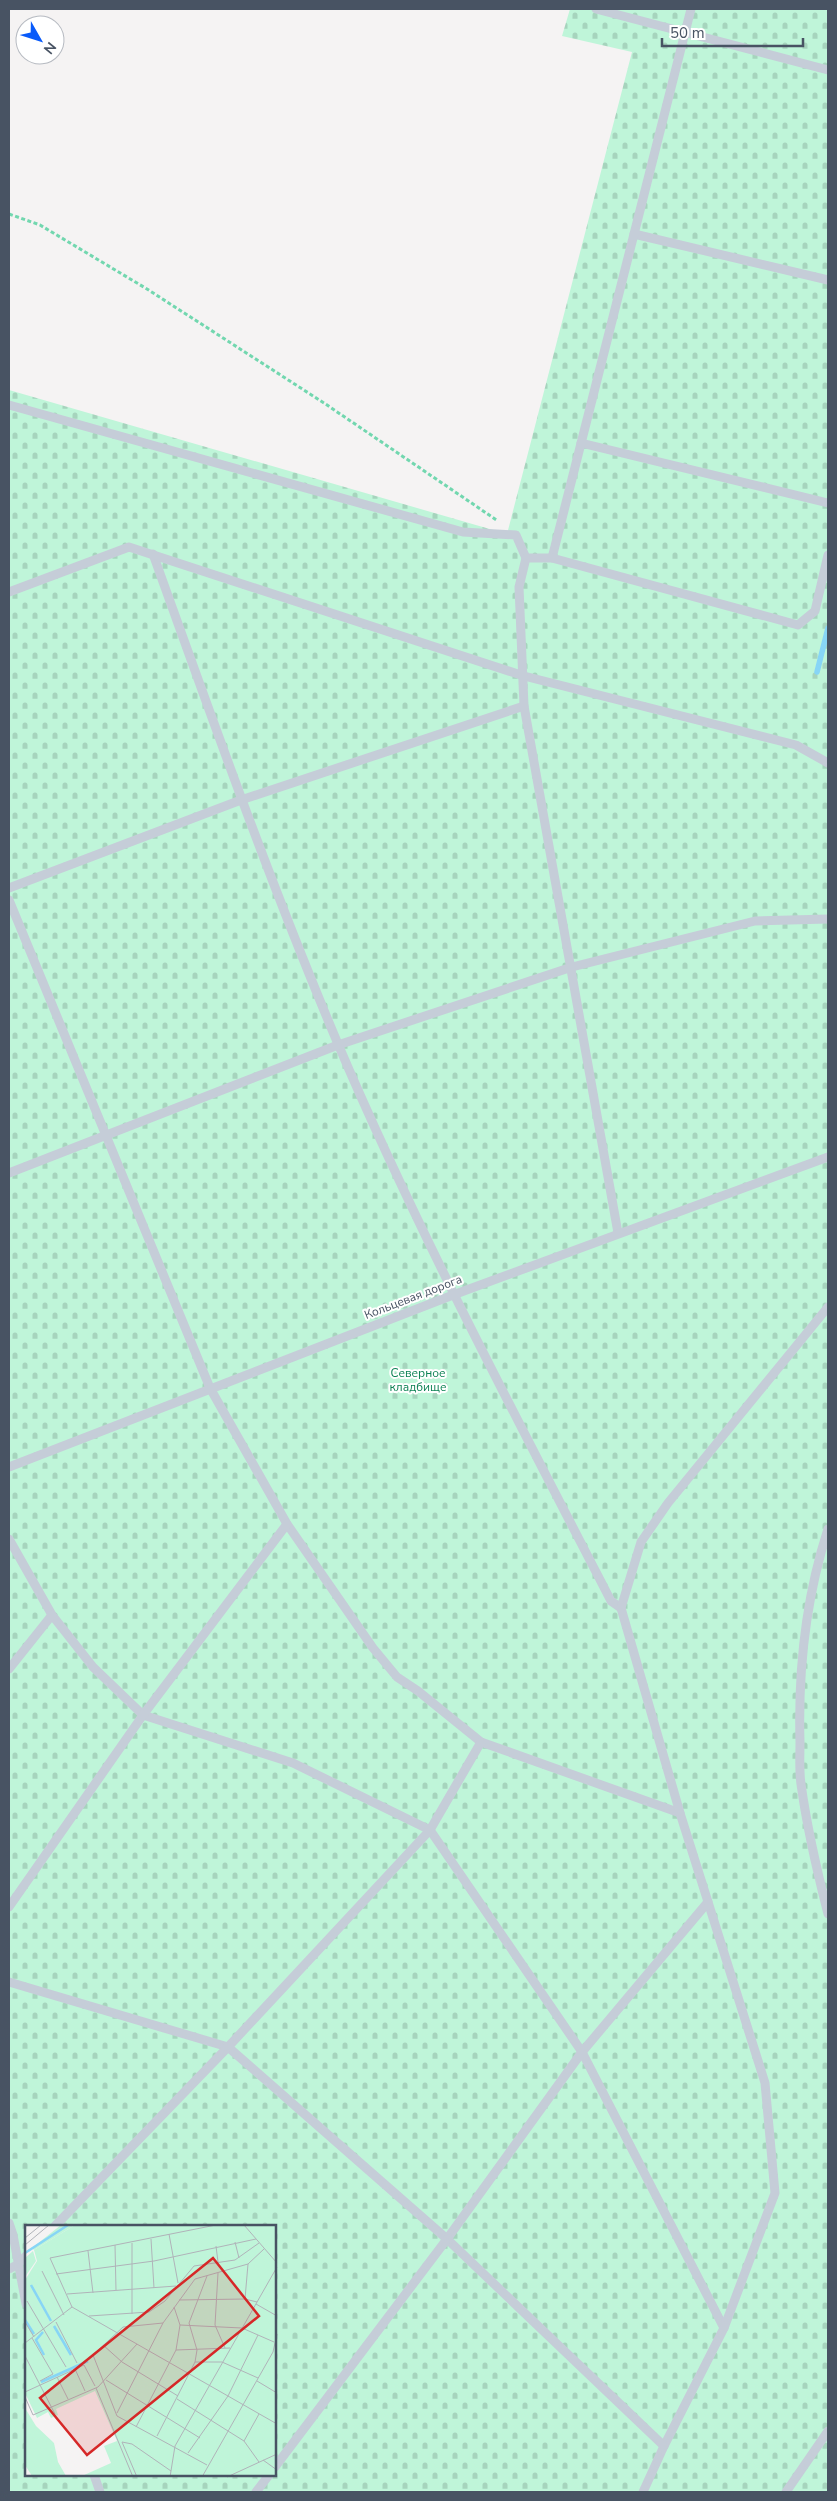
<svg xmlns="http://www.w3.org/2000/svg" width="837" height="2501" font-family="'Nunito Sans',sans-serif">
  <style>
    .cemetery { fill: url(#cemetery-stones); fill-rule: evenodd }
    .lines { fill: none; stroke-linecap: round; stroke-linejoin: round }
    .stream { stroke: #87d5f6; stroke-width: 5.5 }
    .path { stroke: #72d7af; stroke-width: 3; stroke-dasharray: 4 2.5; stroke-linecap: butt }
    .lane { stroke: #c5cdd8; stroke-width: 9 }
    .labels { text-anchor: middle; stroke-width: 4; stroke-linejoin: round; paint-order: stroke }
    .street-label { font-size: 12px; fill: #485363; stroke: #fff }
    .park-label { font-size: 12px; fill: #0d8254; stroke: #fff }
    .inset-river { fill: none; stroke: #87d5f6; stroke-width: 2.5 }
    .inset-road { fill: none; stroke: #b0b3b9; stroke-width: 1 }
    .view { fill: #d62828; fill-opacity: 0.15; stroke: #d62828; stroke-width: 2.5 }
    .inset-edge { fill: none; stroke: #485363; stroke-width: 2.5 }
  </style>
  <defs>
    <pattern id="cemetery-stones" width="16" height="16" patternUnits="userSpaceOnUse" patternTransform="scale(1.25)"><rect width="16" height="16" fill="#bff5d9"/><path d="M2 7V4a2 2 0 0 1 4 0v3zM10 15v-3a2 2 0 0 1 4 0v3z" fill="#a6d4bd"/></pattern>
  </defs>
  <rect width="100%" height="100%" fill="#f5f3f3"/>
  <path class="cemetery" d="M570,9H828V2492H9V390L507,534L632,52L562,36ZM26,2226H275V2475H26Z"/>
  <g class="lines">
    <path class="stream" d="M817,672L828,628"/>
    <path class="path" d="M9,214L40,225L147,289L324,403L498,521"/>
    <g class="lane">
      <path d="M596,9L828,70"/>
      <path d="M634,234L828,280"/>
      <path d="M9,405L463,532L516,535L526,558"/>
      <path d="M581,443L828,503"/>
      <path d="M153,554C212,718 270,883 338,1044C419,1234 516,1417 611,1601L621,1608"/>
      <path d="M552,558L691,9"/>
      <path d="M9,592L129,547L524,676L796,745L828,763"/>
      <path d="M9,888L241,800L524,706"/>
      <path d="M9,900L210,1388L287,1524L373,1648L397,1677L418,1691L481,1742L680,1813"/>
      <path d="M9,1173L338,1045L572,967L755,921L828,919"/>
      <path d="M618,1233L524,706L519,587L526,558H552L798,625L815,611L828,555"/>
      <path d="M9,1467L453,1295L828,1157"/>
      <path d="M828,1529C806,1597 798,1671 800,1742C800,1756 799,1770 801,1784C807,1828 817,1871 828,1914"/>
      <path d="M9,1539L52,1615L93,1667L143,1715L293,1763L430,1830L582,2052L724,2328"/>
      <path d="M9,1669L52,1615"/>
      <path d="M9,1907L143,1715L287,1524"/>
      <path d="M9,1982L228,2047L447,2239L664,2446"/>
      <path d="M9,2223L13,2235L26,2304"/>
      <path d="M55,2226L228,2047L430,1830L481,1742"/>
      <path d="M9,2269L17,2265L26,2256"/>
      <path d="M275,2467L447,2239L582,2052L708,1902"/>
      <path d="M94,2475L100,2492"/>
      <path d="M256,2492L269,2475"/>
      <path d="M643,2492L664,2446L724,2328L775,2193L765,2083L680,1813L621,1608L641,1542L668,1503L828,1307"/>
      <path d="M786,2492L828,2431"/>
    </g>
  </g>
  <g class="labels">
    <g class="street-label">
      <text transform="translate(413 1297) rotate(-21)" y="4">Кольцевая дорога</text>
    </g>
    <g class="park-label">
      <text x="418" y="1377">Северное<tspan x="418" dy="14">кладбище</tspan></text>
    </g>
  </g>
  <g transform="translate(25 2225)">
    <rect width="251" height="251" fill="#f5f3f3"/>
    <path d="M36,0H50L9,25L7,23ZM8,26L11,36L0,52V33ZM0,183L11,201L29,218L33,237L41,251H7L0,240Z" fill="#bff5d9"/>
    <path d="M50,0H251V251H57L86,238L79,221L92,216L70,166L31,184L33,190L26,193L23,187L12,193L0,168V55L12,36L9,25Z" fill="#bff5d9"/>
    <path class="inset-river" d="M0,28L43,0M6,60L26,96M0,95L9,109M29,101L46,130M18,107L11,115L19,130M16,157L63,136"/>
    <path class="inset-road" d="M219,0L252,38M144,9L153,58M0,13L16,0M126,14L129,63M210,17L214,33M0,20L24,0M90,20L91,65M191,21L193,37M63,26L68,68M17,46L39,90M193,48L190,100L200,123M31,49L129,36L231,14M42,69L151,61M220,74L223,39M154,75L220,74L232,77M2,76L41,142M231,79L252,91M47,82L252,199M47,82L25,33L191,0M107,89V18M64,91L124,87L140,76L169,41L210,35L234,18M0,97L9,112M31,97L52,138M155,100L217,103L249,117M7,113L28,149L15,156M0,118L47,82M78,120L97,137L153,171M151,125L205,123M0,131L30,189M170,137H197L233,153M50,144L60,166M32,152L43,174M81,155L175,213M232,156L252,168M71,163L108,252M0,167L59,140L70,161M0,172L8,190L73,162L112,119M152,174L219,216L234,237M92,188L138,98M111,202L151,125L155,100L149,82M132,211L170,137L172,125L164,98L182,51M219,216L234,189M97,217L107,219L146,246M97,217L112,252M163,228L203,171L233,110M238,235L252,245M182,240L92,191L68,130L98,102L138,98L170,54L223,39L239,24M145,252L150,221L252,42M177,252L248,127L252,109M202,252L252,229"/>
    <path class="view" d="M188,33L234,91L62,230L15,173Z"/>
    <rect width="251" height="251" class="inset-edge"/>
  </g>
  <rect width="837" height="2501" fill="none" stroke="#485363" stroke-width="20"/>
  <g transform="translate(40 40) rotate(129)"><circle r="24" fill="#ffffff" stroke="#b6bac1"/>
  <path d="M0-4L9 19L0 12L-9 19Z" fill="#085afa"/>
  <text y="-8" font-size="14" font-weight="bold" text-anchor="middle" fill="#485363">N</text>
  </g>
  <path d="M662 38v8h141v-8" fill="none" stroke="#485363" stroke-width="2.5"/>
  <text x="670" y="38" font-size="15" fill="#485363" stroke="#ffffff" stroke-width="4" paint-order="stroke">50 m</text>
</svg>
